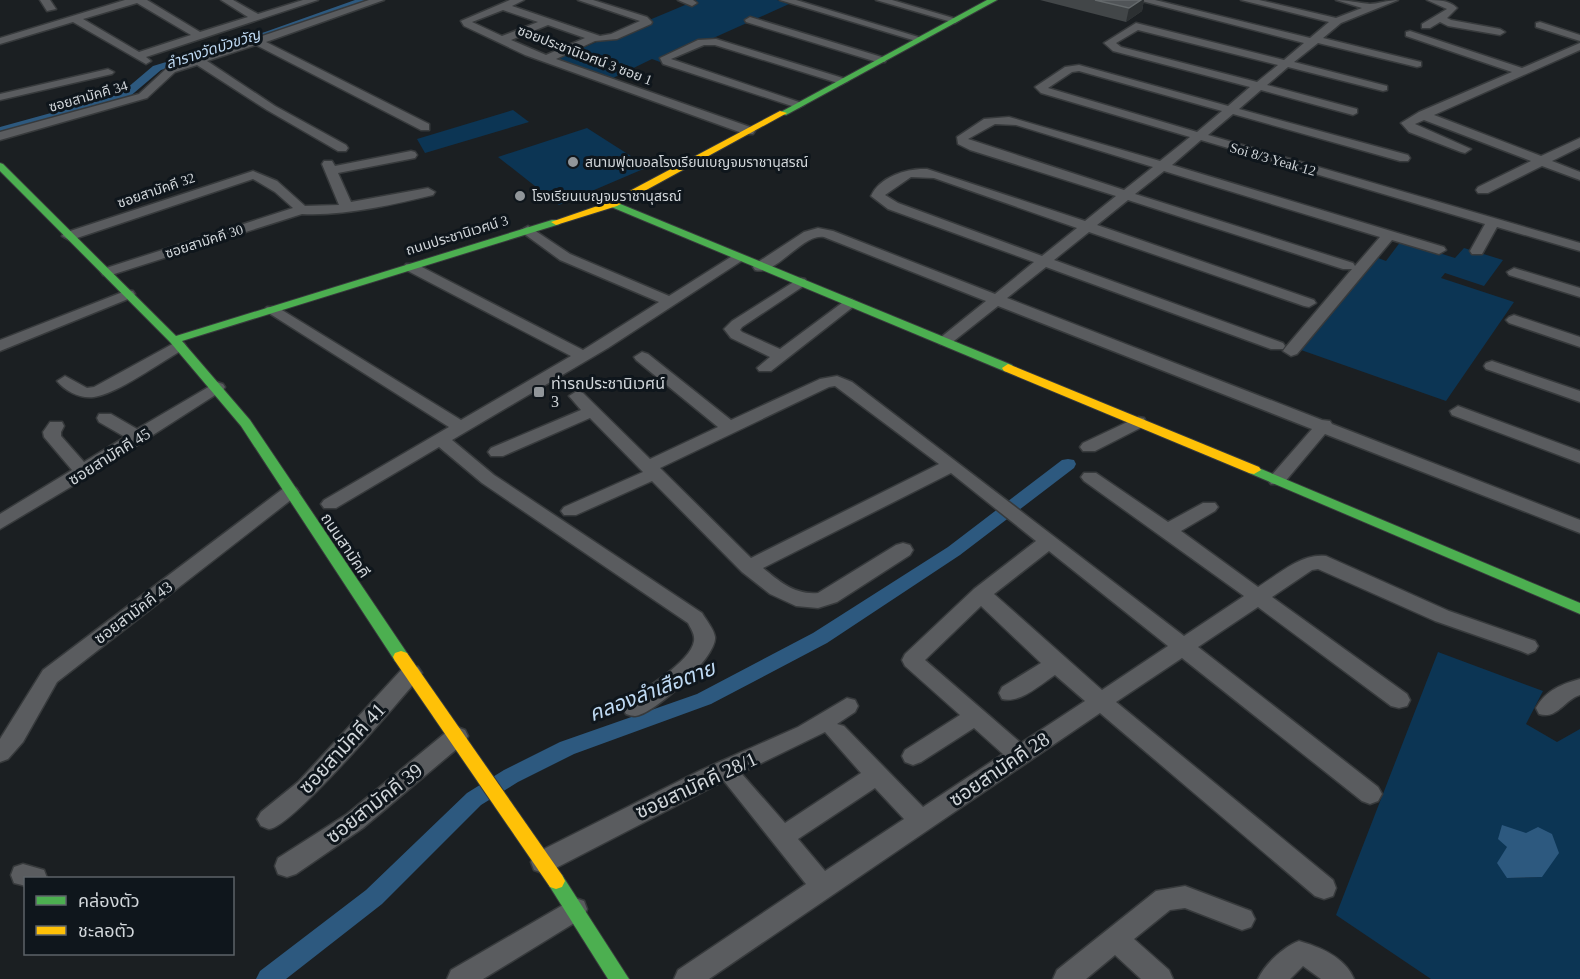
<svg xmlns="http://www.w3.org/2000/svg" width="1580" height="979" font-family="'Times New Roman','Noto Sans Thai',serif">
  <style>
    .green { fill: #0c3554; fill-rule: evenodd }
    .water { fill: #2d597f }
    .lines { fill: none; stroke-linecap: round; stroke-linejoin: round }
    .canal { fill: #2d597f; fill-rule: evenodd }
    .street-casing { stroke: #373a3c; stroke-width: 3 }
    .fast-casing { stroke: #373a3c; stroke-width: 2 }
    .slow-casing { stroke: #373a3c; stroke-width: 2 }
    .street { fill: #5a5c5f; fill-rule: evenodd }
    .fast { fill: #4caf50; fill-rule: evenodd }
    .slow { fill: #ffc107; fill-rule: evenodd }
    .wall { fill: #424648 }
    .shaded-wall { fill: #2c3032 }
    .building { fill: #515558; stroke: #656a6c; stroke-width: 1.5 }
    .poi-dot { fill: #91969a; stroke: #0f161c; stroke-width: 2 }
    .labels { text-anchor: middle; stroke-width: 6; stroke-linejoin: round; paint-order: stroke }
    .far-street-label { font-size: 14px; fill: #d1d6da; stroke: #0f161c }
    .far-poi-label { font-size: 14px; fill: #d1d6da; stroke: #0f161c; text-anchor: start }
    .far-water-label { font-size: 15px; font-style: italic; fill: #bfdaf4; stroke: #0f161c }
    .poi-label { font-size: 16px; fill: #d1d6da; stroke: #0f161c; text-anchor: start }
    .street-label { font-size: 16px; fill: #d1d6da; stroke: #0f161c }
    .near-street-label { font-size: 20px; fill: #d1d6da; stroke: #0f161c }
    .near-water-label { font-size: 21px; font-style: italic; fill: #bfdaf4; stroke: #0f161c }
  </style>
  <rect width="100%" height="100%" fill="#1b1f22"/>
  <g class="green">
    <path d="M697,0H777L789,4L660,62L652,59L611,79L556,59Z"/>
    <path d="M513,110L529,122L425,153L417,139Z"/>
    <path d="M587,128L648,167L559,205L498,157Z"/>
    <path d="M1401,241L1455,258L1464,248L1503,260L1484,286L1445,273L1441,278L1514,302L1446,401L1301,350L1378,258L1386,261Z"/>
    <path d="M1438,652L1543,691L1526,724L1557,742L1580,729V979H1431L1336,915ZM1507,846L1542,877L1507,878Z"/>
  </g>
  <path class="water" d="M1502,825L1526,833L1538,827L1552,834L1559,853L1542,877L1507,878L1497,863L1507,847L1498,839Z"/>
  <g class="lines">
    <g class="canal">
      <path d="M355,0H369L271,36L161,70L128,98L0,133V127L120,94L153,66L265,32Z"/>
      <path d="M1068,459L1074,460L1076,464L1074,468L960,555L827,643L711,704L574,754L518,782L481,805L382,904L286,979H256L260,971L366,890L467,793L504,770L560,742L697,694L813,633L948,547L1062,460Z"/>
    </g>
    <defs>
      <g id="street">
        <path d="M40,0H50L56,9L47,11Z"/>
        <path d="M125,0H147L200,32L248,17L221,0H233L258,14L303,0H318L146,57L151,61L146,64L73,22L0,44V38ZM137,3L191,35L139,52L83,19Z"/>
        <path d="M369,0H384L266,42L429,124V130H421L256,45L207,61L275,106L346,145L348,148L346,151H338L267,110L197,65L175,72L147,98L0,140V132L139,94L167,68Z"/>
        <path d="M510,0H524L512,6L600,36L611,34L640,21L578,0H593L647,17L652,22L651,24L617,39L595,41L556,59L753,128L755,131L753,134H745L525,55L464,26L461,21ZM503,10L538,22L502,36L472,22ZM548,25L585,38L546,55L511,40Z"/>
        <path d="M678,0H693L697,3L692,6Z"/>
        <path d="M780,0H796L925,39L916,41Z"/>
        <path d="M876,0H892L960,20L955,23Z"/>
        <path d="M1138,0H1155L1310,38L1329,22L1241,0H1259L1336,18L1362,8L1336,0C1348,0 1358,3 1370,4C1376,4 1389,0 1398,0L1341,23L1323,38L1421,62V66L1417,67L1318,43L1294,62L1387,86V90L1383,91L1288,67L1267,85L1357,109V113L1353,115L1261,90L1239,109L1408,155L1410,158L1408,161H1400L1233,114L1208,135L1580,243V251L1497,227L1482,254H1472L1470,251L1485,224L1201,140L1172,165L1444,247L1446,250L1439,254L1392,240L1297,354L1291,356L1283,351L1285,348L1352,269H1343L1128,200L1097,225L1314,300L1316,303L1309,307L1304,306L1089,232L1054,260L1283,343L1285,346L1283,349H1271L1046,267L1007,298L1322,420L1330,421L1332,424L1580,520V533L1325,434L1283,484H1271L1268,480L1271,476L1312,429L998,306L950,344H940L937,341L940,338L986,301L824,237C802,233 777,276 755,270L753,267L755,264L804,232L818,228L833,231L995,294L1034,262L888,209L871,196C880,176 908,168 927,169L1085,221L1116,196L970,150L958,144L957,137L984,119L1009,117L1160,161L1190,137L1041,93L1035,87L1065,67L1079,65L1228,106L1250,87L1113,51L1104,43L1136,23L1284,60L1304,43ZM1138,30L1278,65L1257,82L1121,47L1116,43ZM1079,71L1222,111L1197,132L1048,88L1072,72ZM995,124L1016,125L1153,167L1124,190L968,139ZM1164,171L1380,237L1355,266L1353,263L1135,194ZM911,177L934,178L1077,228L1042,256L898,203L885,195Z"/>
        <path d="M1427,0C1438,0 1449,0 1457,8L1447,18L1451,20L1500,29L1505,32L1500,35L1448,26L1440,22L1430,28H1422V24L1447,9Z"/>
        <path d="M750,17L885,58L886,60L885,62H877L746,22L745,20Z"/>
        <path d="M1540,22L1580,35V41L1536,27V23Z"/>
        <path d="M1410,31L1522,68L1580,43V50L1434,115L1541,156L1580,138V147L1552,161L1580,172V180L1542,166L1488,193H1478L1476,190L1478,187L1531,161L1424,120L1415,124L1471,149L1465,153L1461,152L1409,132L1401,123L1419,112L1512,72L1406,36V32Z"/>
        <path d="M716,39L846,79L848,81L842,84L838,83L715,45H704L671,59L802,103L804,105L798,108L663,64L660,58L698,40Z"/>
        <path d="M108,69L114,72L112,74L0,100V94Z"/>
        <path d="M411,151L415,152L417,155L415,158L338,173L351,202L428,188L435,192L433,195C391,205 345,216 302,214L108,276L103,275L101,272L103,269L293,208L275,192L253,179L74,239L69,240L62,236L64,233L253,171L277,181L305,206L339,205L322,164L324,161H332L335,166Z"/>
        <path d="M528,226L570,254L669,296L734,255L739,254L746,258L608,348L452,440L494,475L702,613C706,620 714,629 715,637C717,658 653,715 635,716C633,716 629,715 626,714L623,708L626,702C643,690 691,662 694,641C695,634 691,629 688,623L482,483L439,447L336,508H324L321,504L324,500L449,427L264,310L267,307H277L461,420L571,356L406,270L404,267L406,264H416L583,350L659,302L560,260L523,233L521,230Z"/>
        <path d="M1514,268L1580,288V297L1509,275L1507,272Z"/>
        <path d="M800,278L805,279L807,282L805,285L742,327L740,330L742,332L780,349L846,300L851,299L858,303L771,371H759L757,368L770,357L731,338L724,329L732,321Z"/>
        <path d="M128,290L133,291L135,294L133,297L0,351V340Z"/>
        <path d="M1514,315L1580,337V347L1509,323L1506,320L1509,317Z"/>
        <path d="M178,341L184,343L186,346L184,349C161,362 117,394 94,397C80,399 65,391 57,381L65,376L87,388L94,387Z"/>
        <path d="M642,352L648,354L731,420L820,379L837,376L852,382L1184,636L1244,596L1084,481L1081,477L1084,473H1096L1168,522L1203,503H1215L1218,507L1215,511L1181,531L1258,587C1279,574 1301,553 1326,556L1449,611L1535,641L1538,646L1535,651L1528,654L1521,651L1435,621L1318,569L1312,570L1272,597L1407,694L1410,700L1407,706L1399,708L1391,706L1258,607L1198,647L1378,787L1382,794L1378,801L1370,804L1362,801L1182,658L1116,702L1333,880L1336,888L1333,896L1324,899L1315,896L1100,713L709,979H674L678,970L806,884L724,781L552,870L543,873L534,870L531,862L534,854L699,771L798,727L847,698L855,700L858,706L855,712L837,724L844,726L923,807L1003,754L974,728L921,762L913,765L905,762L902,756L905,750L960,715L905,666L902,660L905,654L974,589L1036,541L951,473L763,568C780,582 795,595 818,593L896,545L903,543L910,545L913,550L910,555L837,602L818,608L796,606L770,594L742,572L652,481L576,515H564L561,511L564,507L643,472L590,418L503,456H491L488,452L491,448L581,410L569,396L577,391L583,393L650,459L718,427L636,360L634,357ZM835,386L939,464L751,558L660,468L829,387ZM1049,551L1168,646L1102,690L994,594ZM981,606L1041,663L1002,687L999,693L1002,699C1020,704 1041,684 1055,675L1085,701L1021,743L925,660ZM825,732L861,773L785,823L741,773ZM875,788L904,819L825,871L798,839Z"/>
        <path d="M1492,361L1580,391V402L1486,369L1484,366L1486,363Z"/>
        <path d="M217,382L223,384L225,387L223,390L89,476L0,529V514L72,470L44,437L43,432L50,422H62L64,426L61,432V436L84,462L125,437L99,422L97,418L99,414H111L137,429Z"/>
        <path d="M1458,406L1580,451V463L1452,415L1450,411Z"/>
        <path d="M1138,417L1144,418L1146,422L1144,426L1095,451H1083L1080,447L1083,443Z"/>
        <path d="M290,486L296,488L299,492L296,496L57,682L23,742L8,759L0,762V739L43,670L284,488Z"/>
        <path d="M411,665L418,667L422,673L418,679C398,702 292,828 269,829C268,829 262,826 261,826L257,819L261,812L298,782L404,667Z"/>
        <path d="M1580,679V695C1564,700 1557,720 1539,714L1536,708C1546,690 1562,684 1580,679Z"/>
        <path d="M457,727L465,730L468,736L465,742L363,828L296,874L287,877L278,874L275,866L278,858L347,814L449,730Z"/>
        <path d="M23,864L44,870L47,878H26V886L14,883L11,875L14,867Z"/>
        <path d="M1185,886L1251,911L1255,919L1251,927L1242,930L1185,908L1170,910L1134,939L1169,970L1173,979H1141L1115,955L1086,979H1053L1057,970L1156,891Z"/>
        <path d="M575,898L584,901L587,909L584,917L483,979H447L451,970Z"/>
        <path d="M1299,941C1320,947 1345,957 1354,979H1321L1303,966L1290,979H1258C1265,964 1283,947 1299,941Z"/>
      </g>
      <g id="fast">
        <path d="M987,0H997L786,115L779,113Z"/>
        <path d="M0,163L3,164L176,336L552,220H560V224L182,341L250,420L407,653L409,657L407,661L401,663L395,661L241,426L170,342L0,171Z"/>
        <path d="M613,201L1012,365L1014,368L1008,372L1004,371L609,206V202Z"/>
        <path d="M1254,466L1580,603V614L1249,473L1247,470L1249,467Z"/>
        <path d="M556,873L562,875L629,979H608L550,887L547,881L550,875Z"/>
      </g>
      <g id="slow">
        <path d="M780,111L787,113L617,206L556,225L551,222L609,202Z"/>
        <path d="M1008,364L1259,467L1261,470L1254,474L1249,473L1004,371L1002,368Z"/>
        <path d="M401,651L407,653L562,875L565,881L562,887L556,889L550,887L395,661L393,657L395,653Z"/>
      </g>
    </defs>
    <use href="#street" class="street-casing"/>
    <use href="#fast" class="fast-casing"/>
    <use href="#slow" class="slow-casing"/>
    <use href="#street" class="street"/>
    <use href="#fast" class="fast"/>
    <use href="#slow" class="slow"/>
  </g>
  <path class="wall" d="M1040,0H1144L1142,11L1126,22Z"/>
  <path class="shaded-wall" d="M1141,0H1144L1142,11L1126,22L1129,8Z"/>
  <path class="building" d="M1095,0H1141L1129,8Z"/>
  <g class="poi-dot">
    <circle cx="573" cy="162" r="6"/>
    <circle cx="520" cy="196" r="6"/>
    <rect x="533" y="386" width="12" height="12" rx="3"/>
  </g>
  <g class="labels">
    <g class="far-street-label">
      <text transform="translate(585 55) rotate(21)" y="5">ซอยประชานิเวศน์ 3 ซอย 1</text>
      <text transform="translate(88 96) rotate(-16)" y="5">ซอยสามัคคี 34</text>
      <text transform="translate(1273 159) rotate(16)" y="5">Soi 8/3 Yeak 12</text>
      <text transform="translate(156 190) rotate(-19)" y="5">ซอยสามัคคี 32</text>
      <text transform="translate(457 235) rotate(-17)" y="5">ถนนประชานิเวศน์ 3</text>
      <text transform="translate(204 241) rotate(-18)" y="5">ซอยสามัคคี 30</text>
    </g>
    <g class="far-poi-label">
      <text x="585" y="167">สนามฟุตบอลโรงเรียนเบญจมราชานุสรณ์</text>
      <text x="532" y="201">โรงเรียนเบญจมราชานุสรณ์</text>
    </g>
    <g class="far-water-label">
      <text transform="translate(213 49) rotate(-18)" y="5">ลำรางวัดบัวขวัญ</text>
    </g>
    <g class="poi-label">
      <text x="551" y="389">ท่ารถประชานิเวศน์<tspan x="551" dy="18">3</tspan></text>
    </g>
    <g class="street-label">
      <text transform="translate(109 456) rotate(-32)" y="6">ซอยสามัคคี 45</text>
      <text transform="translate(346 545) rotate(56)" y="6">ถนนสามัคคี</text>
      <text transform="translate(133 612) rotate(-37)" y="6">ซอยสามัคคี 43</text>
    </g>
    <g class="near-street-label">
      <text transform="translate(342 748) rotate(-47)" y="7">ซอยสามัคคี 41</text>
      <text transform="translate(999 769) rotate(-34)" y="7">ซอยสามัคคี 28</text>
      <text transform="translate(696 785) rotate(-25)" y="7">ซอยสามัคคี 28/1</text>
      <text transform="translate(374 803) rotate(-38)" y="7">ซอยสามัคคี 39</text>
    </g>
    <g class="near-water-label">
      <text transform="translate(652 691) rotate(-21)" y="7">คลองลำเสือตาย</text>
    </g>
  </g>
  <rect x="24" y="877" width="210" height="78" fill="#0f161c" stroke="#5d6368" stroke-width="1.5"/>
  <rect x="36" y="896" width="30" height="9" fill="#4caf50" stroke="#5d6368" stroke-width="1.5"/>
  <text x="78" y="907" font-size="18" fill="#d1d6da">คล่องตัว</text>
  <rect x="36" y="926" width="30" height="9" fill="#ffc107" stroke="#5d6368" stroke-width="1.5"/>
  <text x="78" y="937" font-size="18" fill="#d1d6da">ชะลอตัว</text>
</svg>
